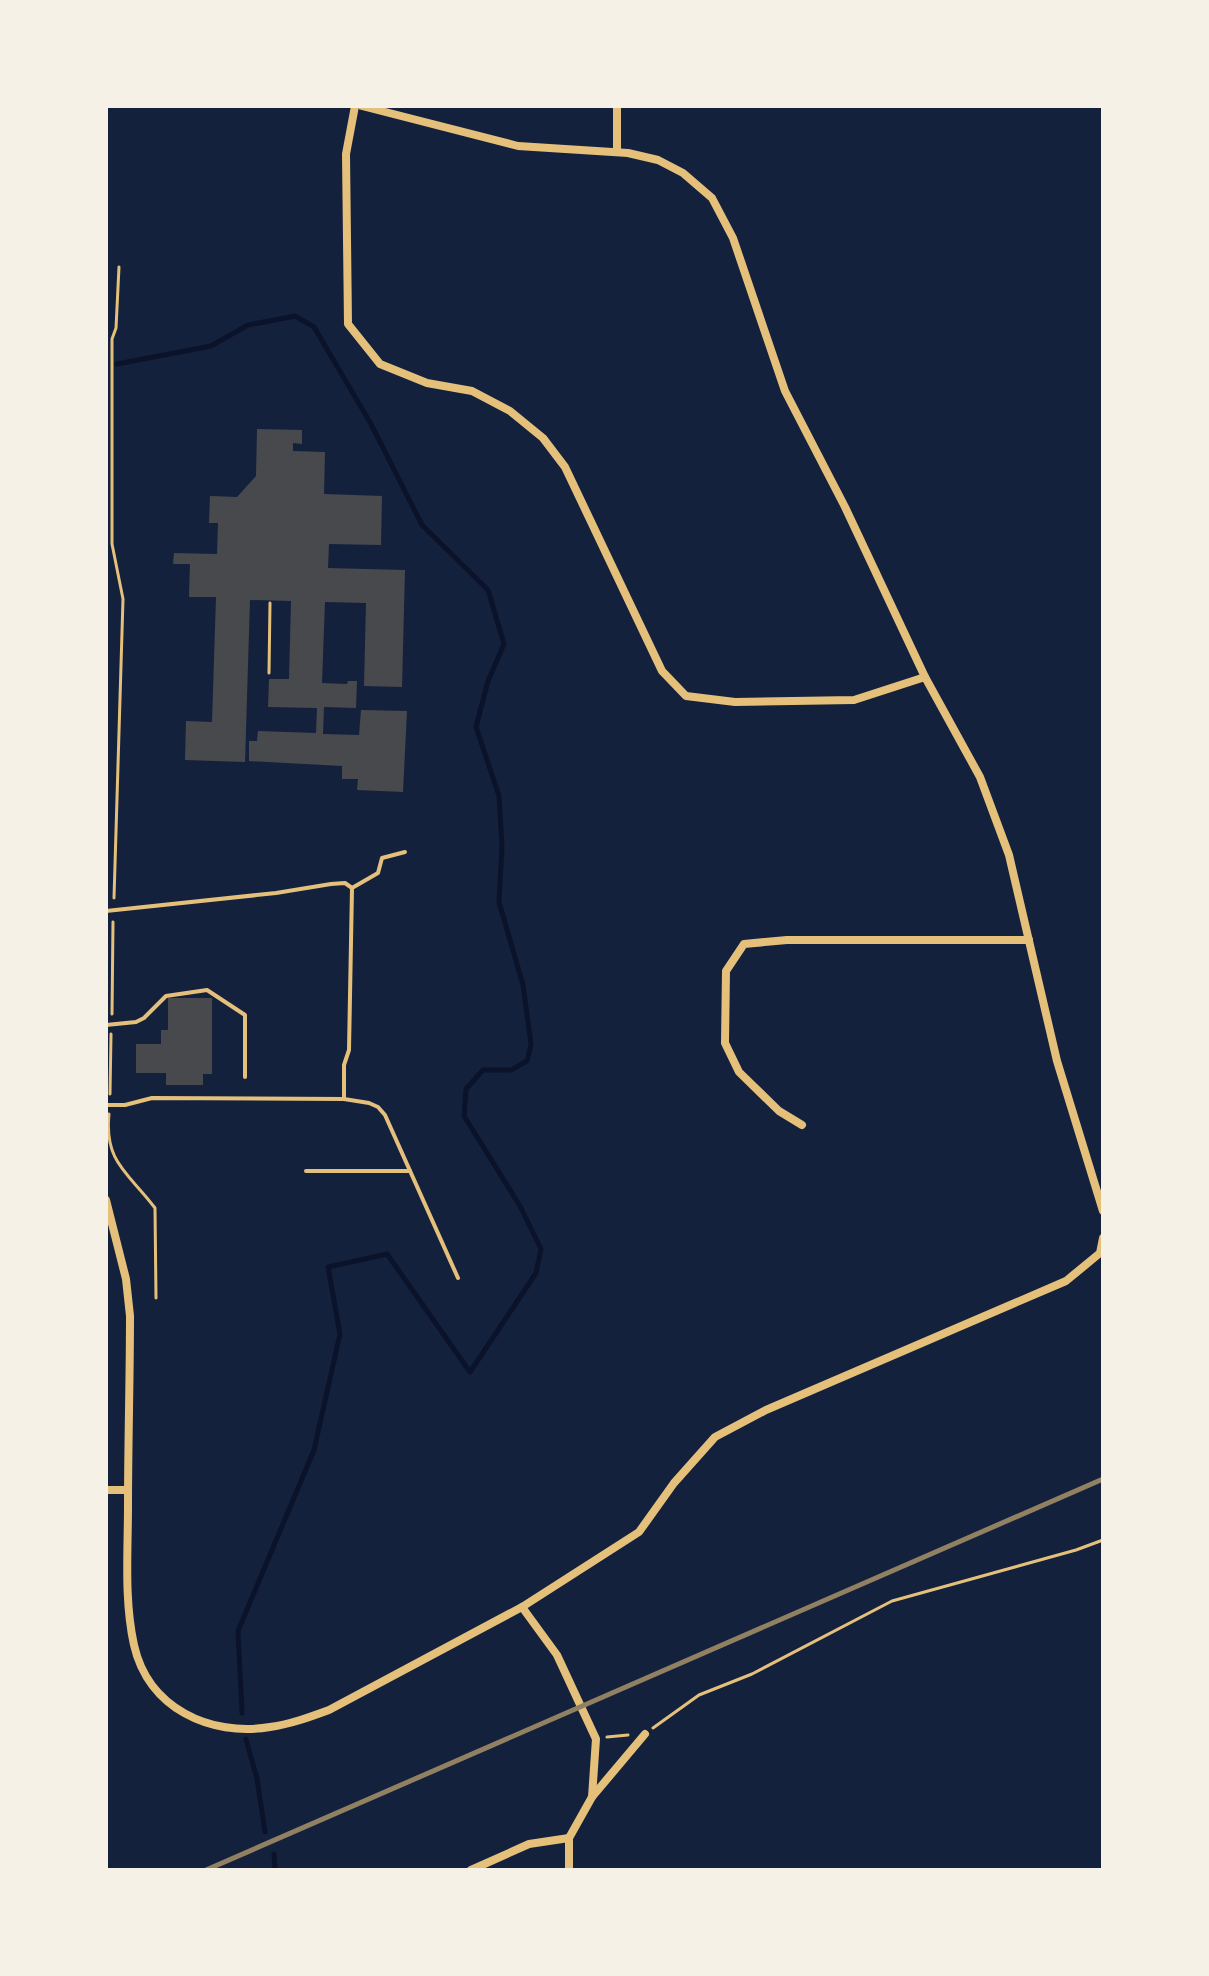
<svg xmlns="http://www.w3.org/2000/svg" width="1209" height="1976" font-family="'Sofia Sans Condensed',sans-serif">
  <style>
    .lines { fill: none; stroke-linecap: round; stroke-linejoin: round }
    .stream { stroke: #0b132b; stroke-width: 5 }
    .building { fill: #48494c }
    .path { stroke: #e5c07b; stroke-width: 3 }
    .service { stroke: #e5c07b; stroke-width: 4 }
    .minor { stroke: #e5c07b; stroke-width: 8 }
    .rail { stroke: #918062; stroke-width: 5 }
  </style>
  <rect width="100%" height="100%" fill="#14213d"/>
  <g class="lines">
    <g class="stream">
      <path d="M117,364L211,346L248,325L295,316L314,327L371,424L422,525L488,590L504,644L488,681L476,727L499,796L502,846L499,902L523,985L531,1044L527,1061L511,1070H483L466,1089L464,1116L520,1206L541,1249L536,1273L470,1372L387,1254L328,1267L340,1334L314,1450L238,1631L242,1713"/>
      <path d="M246,1739L257,1779L265,1832"/>
      <path d="M274,1854L275,1870"/>
    </g>
  </g>
  <g class="building">
    <path d="M257,429L302,430V444L293,443V451L325,452L324,494L382,496L381,545L329,544L328,568L405,570L402,687L364,686L366,603L325,602L322,683L347,684L348,681H357L356,708L324,707L323,734L359,735L361,710L407,711L403,792L357,790L358,779H342V766L249,761V741H257L258,731L316,733L317,708L268,707L269,679H289L291,601L250,600L245,762L185,760L186,721L212,722L216,597H189L190,564H173L174,553L217,554L218,523H209L210,496L237,497L256,476Z"/>
    <path d="M168,998H212V1074H203V1085H166V1073H136V1044H161V1030H168Z"/>
  </g>
  <g class="lines">
    <g class="path">
      <path d="M269,673L270,603"/>
      <path d="M114,898L123,599L112,544V339L116,328L119,267"/>
      <path d="M112,1014L113,922"/>
      <path d="M110,1094L111,1034"/>
      <path d="M109,1114C104,1163 129,1173 155,1208L156,1298"/>
      <path d="M653,1728L699,1695L752,1674L892,1601L1076,1550L1103,1540"/>
      <path d="M607,1737L628,1735"/>
    </g>
    <g class="service">
      <path d="M352,888L378,873L382,858L405,852"/>
      <path d="M106,911L276,893L331,884L345,883L352,888L349,1050L344,1065V1099"/>
      <path d="M106,1025L136,1022L144,1018L166,996L207,990L245,1015V1077"/>
      <path d="M106,1105H125L152,1098L344,1099L369,1103L378,1107L385,1115L458,1278"/>
      <path d="M306,1171H410"/>
    </g>
    <g class="minor">
      <path d="M355,106L346,154L348,324L380,364L427,383L472,391L510,411L543,438L565,467L662,671L686,696L735,702L854,700L925,677"/>
      <path d="M362,106L518,146L628,153L658,160L683,173L712,198L733,238L785,391L845,507L925,677L980,777L1009,855L1057,1061L1103,1211"/>
      <path d="M617,152V106"/>
      <path d="M802,1125L779,1111L739,1072L725,1043L726,971L744,944L787,940H1029"/>
      <path d="M106,1200L126,1279L130,1316C130,1379 128,1442 128,1505C128,1552 124,1600 134,1645C148,1708 210,1737 270,1727C291,1724 310,1717 329,1710L522,1607L639,1532L674,1483L715,1437L766,1410L1066,1281L1100,1253L1103,1238"/>
      <path d="M106,1490H128"/>
      <path d="M522,1607L557,1655L596,1739L592,1797L569,1838V1870"/>
      <path d="M592,1797L645,1734"/>
      <path d="M471,1870L529,1844L569,1838"/>
    </g>
    <path class="rail" d="M206,1870L1103,1479"/>
  </g>
  <rect width="1209" height="1976" fill="none" stroke="#f6f1e7" stroke-width="216"/>
</svg>
